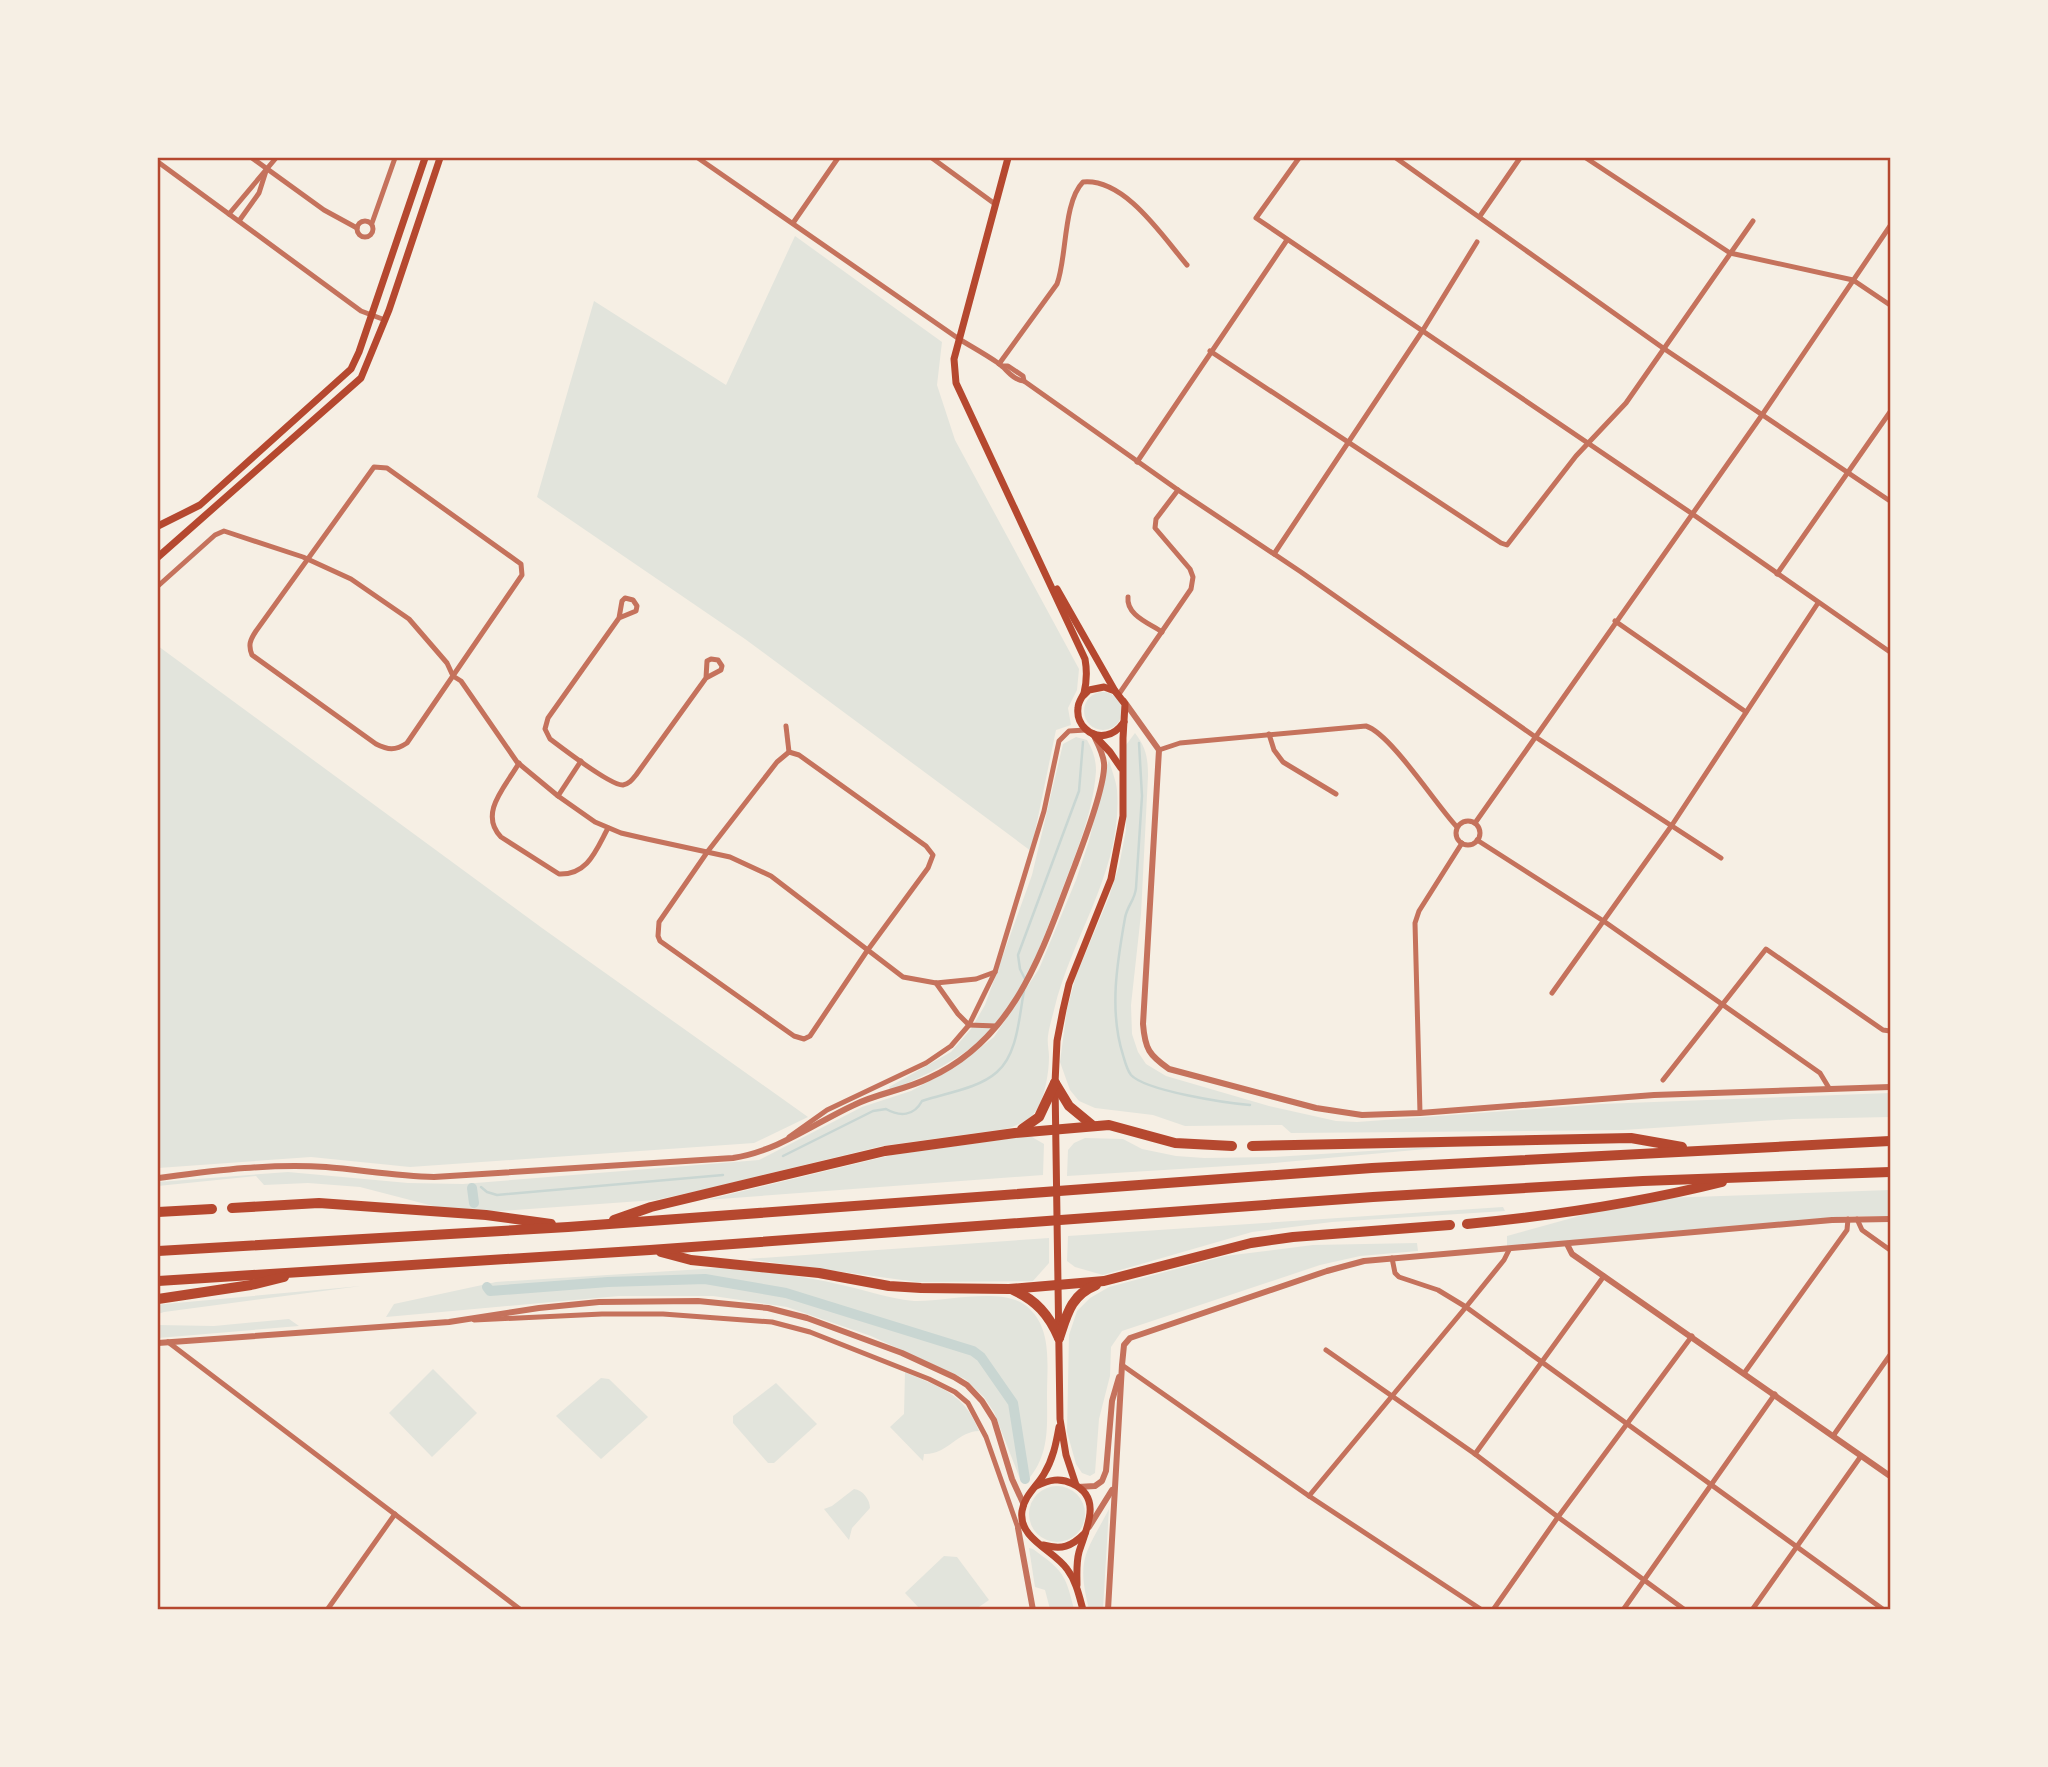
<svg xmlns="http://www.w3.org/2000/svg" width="2048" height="1767" font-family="'PT Sans Narrow',sans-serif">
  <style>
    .green { fill: #e2e4dc }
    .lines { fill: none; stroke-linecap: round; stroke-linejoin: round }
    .stream { stroke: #c9d6d2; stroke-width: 2.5 }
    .canal { stroke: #c9d6d2; stroke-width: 10 }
    .minor { stroke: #c5725c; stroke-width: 5 }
    .tertiary { stroke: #c5725c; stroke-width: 6 }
    .secondary { stroke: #b5482f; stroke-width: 7 }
    .motorway { stroke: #b5482f; stroke-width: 10 }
    .neatline { fill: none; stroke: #b5482f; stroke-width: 2.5 }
  </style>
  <rect width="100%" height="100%" fill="#f6efe4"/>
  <g class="green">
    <path d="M795,236L942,342L937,385L955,440L1079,669L1077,690L1068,708L1071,725L1056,730L1031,851L745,639L537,497L594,301L726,385Z"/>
    <path d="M158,646L542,928L808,1117L754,1143L410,1167L311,1157L158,1168Z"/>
    <circle cx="1103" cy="711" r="19"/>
    <path d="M1135,733C1146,747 1148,758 1148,776L1141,914L1131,1005L1132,1034L1138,1052L1146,1064L1166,1076L1269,1106L1336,1121L1357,1122L1601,1104L1890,1093V1117L1793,1119L1623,1130L1291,1133L1282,1125L1185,1126L1153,1115L1095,1108L1079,1101L1070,1090L1060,1062L1067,1009L1076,976L1109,897L1119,866L1126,830V745Z"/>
    <path d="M1076,737L1087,740C1093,750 1096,759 1096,771C1093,815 1074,858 1059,898C1042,941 1023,997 990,1031C960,1061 927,1074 890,1091L889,1087L951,1052L971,1029L985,1005L1032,875L1063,744Z"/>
    <path d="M1109,759C1111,769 1116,780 1117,790C1123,870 1072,935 1054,1010C1052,1018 1049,1028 1048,1036C1047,1043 1049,1050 1049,1057C1049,1072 1045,1096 1037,1109C1031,1120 1018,1125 1006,1129L882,1146L702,1190L656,1200L627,1202L501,1211H470L441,1208L360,1187L308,1183L264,1185L256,1176L158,1186V1182L288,1172L408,1183L463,1184L759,1160L862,1107L911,1091L954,1068L994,1037L1039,969L1076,880L1089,841Z"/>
    <path d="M1021,1137H1032L1044,1144L1043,1175L706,1200L892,1155Z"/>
    <path d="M1085,1138L1123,1139L1142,1149L1176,1156L1204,1158L1274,1157L1480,1144L1274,1163L1067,1176L1068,1150L1074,1143Z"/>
    <path d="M1890,1190V1216H1849L1507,1246V1236L1619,1205L1663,1198Z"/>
    <path d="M1503,1207L1505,1211L1332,1222L1252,1232L1103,1275L1075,1267L1067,1261L1068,1236Z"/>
    <path d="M1049,1238V1263L1033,1281L917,1282L747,1259Z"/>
    <path d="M1417,1243L1418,1251L1360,1256L1320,1265L1122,1331L1111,1347L1110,1376L1099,1419L1095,1473L1090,1476L1082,1473L1076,1464L1067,1432L1069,1335L1077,1311L1090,1298L1109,1287L1225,1256L1313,1245Z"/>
    <path d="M719,1268C761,1271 805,1276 846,1286C869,1291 891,1299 914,1301C944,1302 1000,1287 1025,1305C1053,1326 1047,1364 1047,1395C1047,1427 1050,1455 1027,1481L1020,1479L994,1412L984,1397L965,1379L871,1336L787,1307L713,1296H619L386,1317L394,1304L496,1282Z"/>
    <path d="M361,1286L164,1312L158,1314V1305L165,1304Z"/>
    <path d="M289,1319L299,1326L158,1338V1325L214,1326Z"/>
    <path d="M433,1369L477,1413L432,1457L389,1413Z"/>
    <path d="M905,1372C941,1388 964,1393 979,1431C958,1431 947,1455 924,1454L923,1461L890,1427L904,1414Z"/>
    <path d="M601,1378L609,1379L648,1417L601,1459L556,1416Z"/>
    <path d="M776,1383L817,1424L774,1463H768L733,1423V1416Z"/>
    <circle cx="1057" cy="1514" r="28"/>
    <path d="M854,1489C863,1490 870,1500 870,1508L852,1528L849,1540L824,1509L832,1506Z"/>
    <path d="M1109,1509L1103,1609H1089C1076,1558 1086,1553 1109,1509Z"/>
    <path d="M1029,1548L1033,1549C1063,1571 1065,1573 1074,1609H1050L1045,1590L1035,1587Z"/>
    <path d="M944,1556L957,1557L989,1600L976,1609H920L905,1593Z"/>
  </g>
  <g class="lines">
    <g class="stream">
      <path d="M1139,743L1142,796L1136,888C1135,900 1127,906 1125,918C1117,963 1109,1011 1123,1055C1125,1062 1127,1070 1131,1075C1146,1091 1226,1103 1250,1105"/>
      <path d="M1026,981L1020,969L1018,955L1079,791L1083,742"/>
      <path d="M783,1156L873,1111L886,1109C900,1117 914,1116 922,1101C945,1093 978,1089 997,1072C1018,1054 1019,1016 1024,991"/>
      <path d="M481,1187L487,1192L497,1195L723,1175"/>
    </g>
    <g class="canal">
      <path d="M472,1188L474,1203"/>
      <path d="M487,1287L490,1291L608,1282L705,1279L786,1293L973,1351L981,1357L1013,1403L1025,1479"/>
    </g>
    <g class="minor">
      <path d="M252,158L324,210L357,228"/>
      <path d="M698,158L959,339C972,347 985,354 998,363C1007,369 1011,379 1024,381"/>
      <path d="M932,158L995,204"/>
      <path d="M1299,158L1256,218L1691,513L1890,652"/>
      <path d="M1396,158L1663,348L1890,501"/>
      <path d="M1586,158L1730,253L1853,280L1890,305"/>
      <path d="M158,162L361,311L385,320"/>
      <path d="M229,214L276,158"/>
      <path d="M1480,216L1520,158"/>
      <circle cx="365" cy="229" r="8"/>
      <path d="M239,221L259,193L266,171"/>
      <path d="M372,223L395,158"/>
      <path d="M793,223L838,158"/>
      <path d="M1210,351L1501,543L1507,545L1576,456L1626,403L1753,221"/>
      <path d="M999,364L1057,284C1067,258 1063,202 1083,182C1125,178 1163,237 1187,265"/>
      <path d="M1002,366H1008L1023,376L1024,381L1178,490L1301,572L1534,736L1721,858"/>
      <path d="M1137,462L1287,240"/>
      <path d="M374,467L387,468L521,564L522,575L407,743C395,751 388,750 376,744L252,655C248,645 250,640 256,631Z"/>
      <path d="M1274,554L1423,330L1477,242"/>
      <path d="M1777,574L1890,412"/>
      <path d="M158,586L215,535L224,531L303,557L351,579L409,619L447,663L453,676L461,681L517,762L558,796L595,822L621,833L647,839L730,857L771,876L903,977L936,983L976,979L995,972"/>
      <path d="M1128,597C1126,615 1149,623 1162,632"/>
      <path d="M619,618L636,611L637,606L633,600L625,598L622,601L619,618L548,718L545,729L550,739C562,748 611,786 623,785C629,784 632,780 636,775L706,678L721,670L722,666L718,660L711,659L707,661L706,678"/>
      <path d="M1615,621L1746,712"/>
      <path d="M1119,694L1191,589L1193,577L1190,569L1155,528L1156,519L1178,490"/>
      <path d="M786,726L789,752"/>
      <path d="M1269,734L1274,750L1283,762L1336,794"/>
      <path d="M1159,750L1180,743L1366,726C1391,734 1436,805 1457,827"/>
      <path d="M789,752L799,755L926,846L933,855L928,868L867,951L810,1036L804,1039L794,1036L660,941L658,936L659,922L708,851L777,762Z"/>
      <path d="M519,763C506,786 478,813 501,837L559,874C588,875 596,850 608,828"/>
      <path d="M558,796L581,761"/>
      <circle cx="1468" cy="833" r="12"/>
      <path d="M1475,823L1762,415L1890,226"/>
      <path d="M1477,840L1605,922L1820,1073L1829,1088"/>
      <path d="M936,983L958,1014L969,1025L996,1026"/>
      <path d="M1552,993L1672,825L1818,603"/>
      <path d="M1663,1080L1766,949L1883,1030L1890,1031"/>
      <path d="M1420,1113L1415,923L1419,911L1462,843"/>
      <path d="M789,1137L827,1110L926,1063L951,1046L969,1025L995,972L1044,811L1059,741L1069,731L1086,730"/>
      <path d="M1857,1219L1862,1230L1890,1250"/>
      <path d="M1392,1258L1395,1273L1399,1277L1438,1290L1466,1307L1884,1610"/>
      <path d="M474,1320L602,1314H663L772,1322L810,1332L929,1379L955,1392L968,1403L986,1437L1018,1528"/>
      <path d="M168,1342L521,1610"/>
      <path d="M1326,1350L1475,1454L1558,1517L1685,1610"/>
      <path d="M1122,1365L1309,1496L1482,1610"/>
      <path d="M1745,1372L1847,1230L1848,1219"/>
      <path d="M1833,1436L1890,1355"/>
      <path d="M1475,1454L1604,1276"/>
      <path d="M1309,1496L1466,1307L1504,1260L1509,1250"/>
      <path d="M327,1610L395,1514"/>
      <path d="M1493,1610L1558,1517L1692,1336"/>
      <path d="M1623,1610L1775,1394"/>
      <path d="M1752,1610L1861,1456"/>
    </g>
    <g class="tertiary">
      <path d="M1124,701L1159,750L1143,1024C1145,1049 1149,1055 1169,1069L1316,1108L1362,1115L1420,1113L1654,1095L1890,1087"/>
      <path d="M158,1178C212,1171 270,1163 326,1167C362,1170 397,1176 434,1177L733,1158C778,1151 813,1124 854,1105C878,1093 905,1090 929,1078C1017,1038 1043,948 1075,865C1083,844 1106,784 1104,763C1103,754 1099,746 1095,738"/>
      <path d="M1567,1244L1572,1254L1890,1476"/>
      <path d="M158,1343L449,1322L539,1308L599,1302L698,1301L768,1308L807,1318L902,1353L954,1377L967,1385L982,1401L994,1420L1012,1479L1024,1505"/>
      <path d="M1078,1487L1095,1486L1102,1481L1106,1471L1112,1401L1119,1377"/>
      <path d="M1023,1524L1018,1528L1033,1610"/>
      <path d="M1089,1527L1112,1490"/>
      <path d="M1108,1610L1122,1365L1124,1345L1130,1338L1327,1271L1364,1261L1832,1220L1890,1219"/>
    </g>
    <g class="secondary">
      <path d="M1008,158L954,359L956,383L1085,659C1087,670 1087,681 1084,693C1082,698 1078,702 1078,708C1076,724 1090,738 1106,735C1114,734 1119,729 1124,722"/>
      <path d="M158,526L200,505L351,369L359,352L425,158"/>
      <path d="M158,557L361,378L389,310L440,158"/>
      <path d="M1057,589L1115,691"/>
      <path d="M1093,734L1110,752L1121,768"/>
      <path d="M1059,1427C1056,1444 1053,1459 1044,1474C1037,1486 1024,1496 1022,1511C1018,1539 1054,1550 1067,1569C1076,1581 1079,1595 1083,1610"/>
      <path d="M1076,1485L1066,1455L1060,1419L1055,1083L1057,1041L1063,1010L1069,984L1111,879L1123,816V738L1125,704L1115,691L1104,687L1089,690L1084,695"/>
      <path d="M1036,1486C1049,1480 1060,1477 1073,1484C1103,1498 1086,1529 1079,1552C1076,1563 1077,1574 1077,1585"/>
      <path d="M1043,1545C1062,1550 1071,1547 1085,1533"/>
    </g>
    <g class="motorway">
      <path d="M1055,1083L1069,1106L1092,1125"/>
      <path d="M1022,1129L1039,1117L1055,1083"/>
      <path d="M1252,1146L1631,1138L1682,1147"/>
      <path d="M232,1208L319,1203L486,1215L551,1224"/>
      <path d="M158,1212L212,1209"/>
      <path d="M614,1220L651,1207L885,1151L1015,1133L1109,1125L1175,1143L1232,1146"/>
      <path d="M1467,1224C1550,1216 1642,1202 1722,1182"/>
      <path d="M158,1251L568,1227L1372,1168L1890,1141"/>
      <path d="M661,1252L691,1260L819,1273L889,1286L921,1288L1009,1289L1104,1281L1251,1243L1293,1237L1450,1225"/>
      <path d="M158,1281L650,1250L1373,1197L1643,1181L1890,1172"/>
      <path d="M1013,1290C1036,1300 1049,1315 1059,1338"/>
      <path d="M158,1299L251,1285L284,1277"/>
      <path d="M1059,1338C1067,1314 1071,1295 1096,1285"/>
    </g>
  </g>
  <rect width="2048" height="1767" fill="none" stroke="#f6efe4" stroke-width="318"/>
  <rect x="159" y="159" width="1730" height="1449" class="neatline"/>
</svg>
